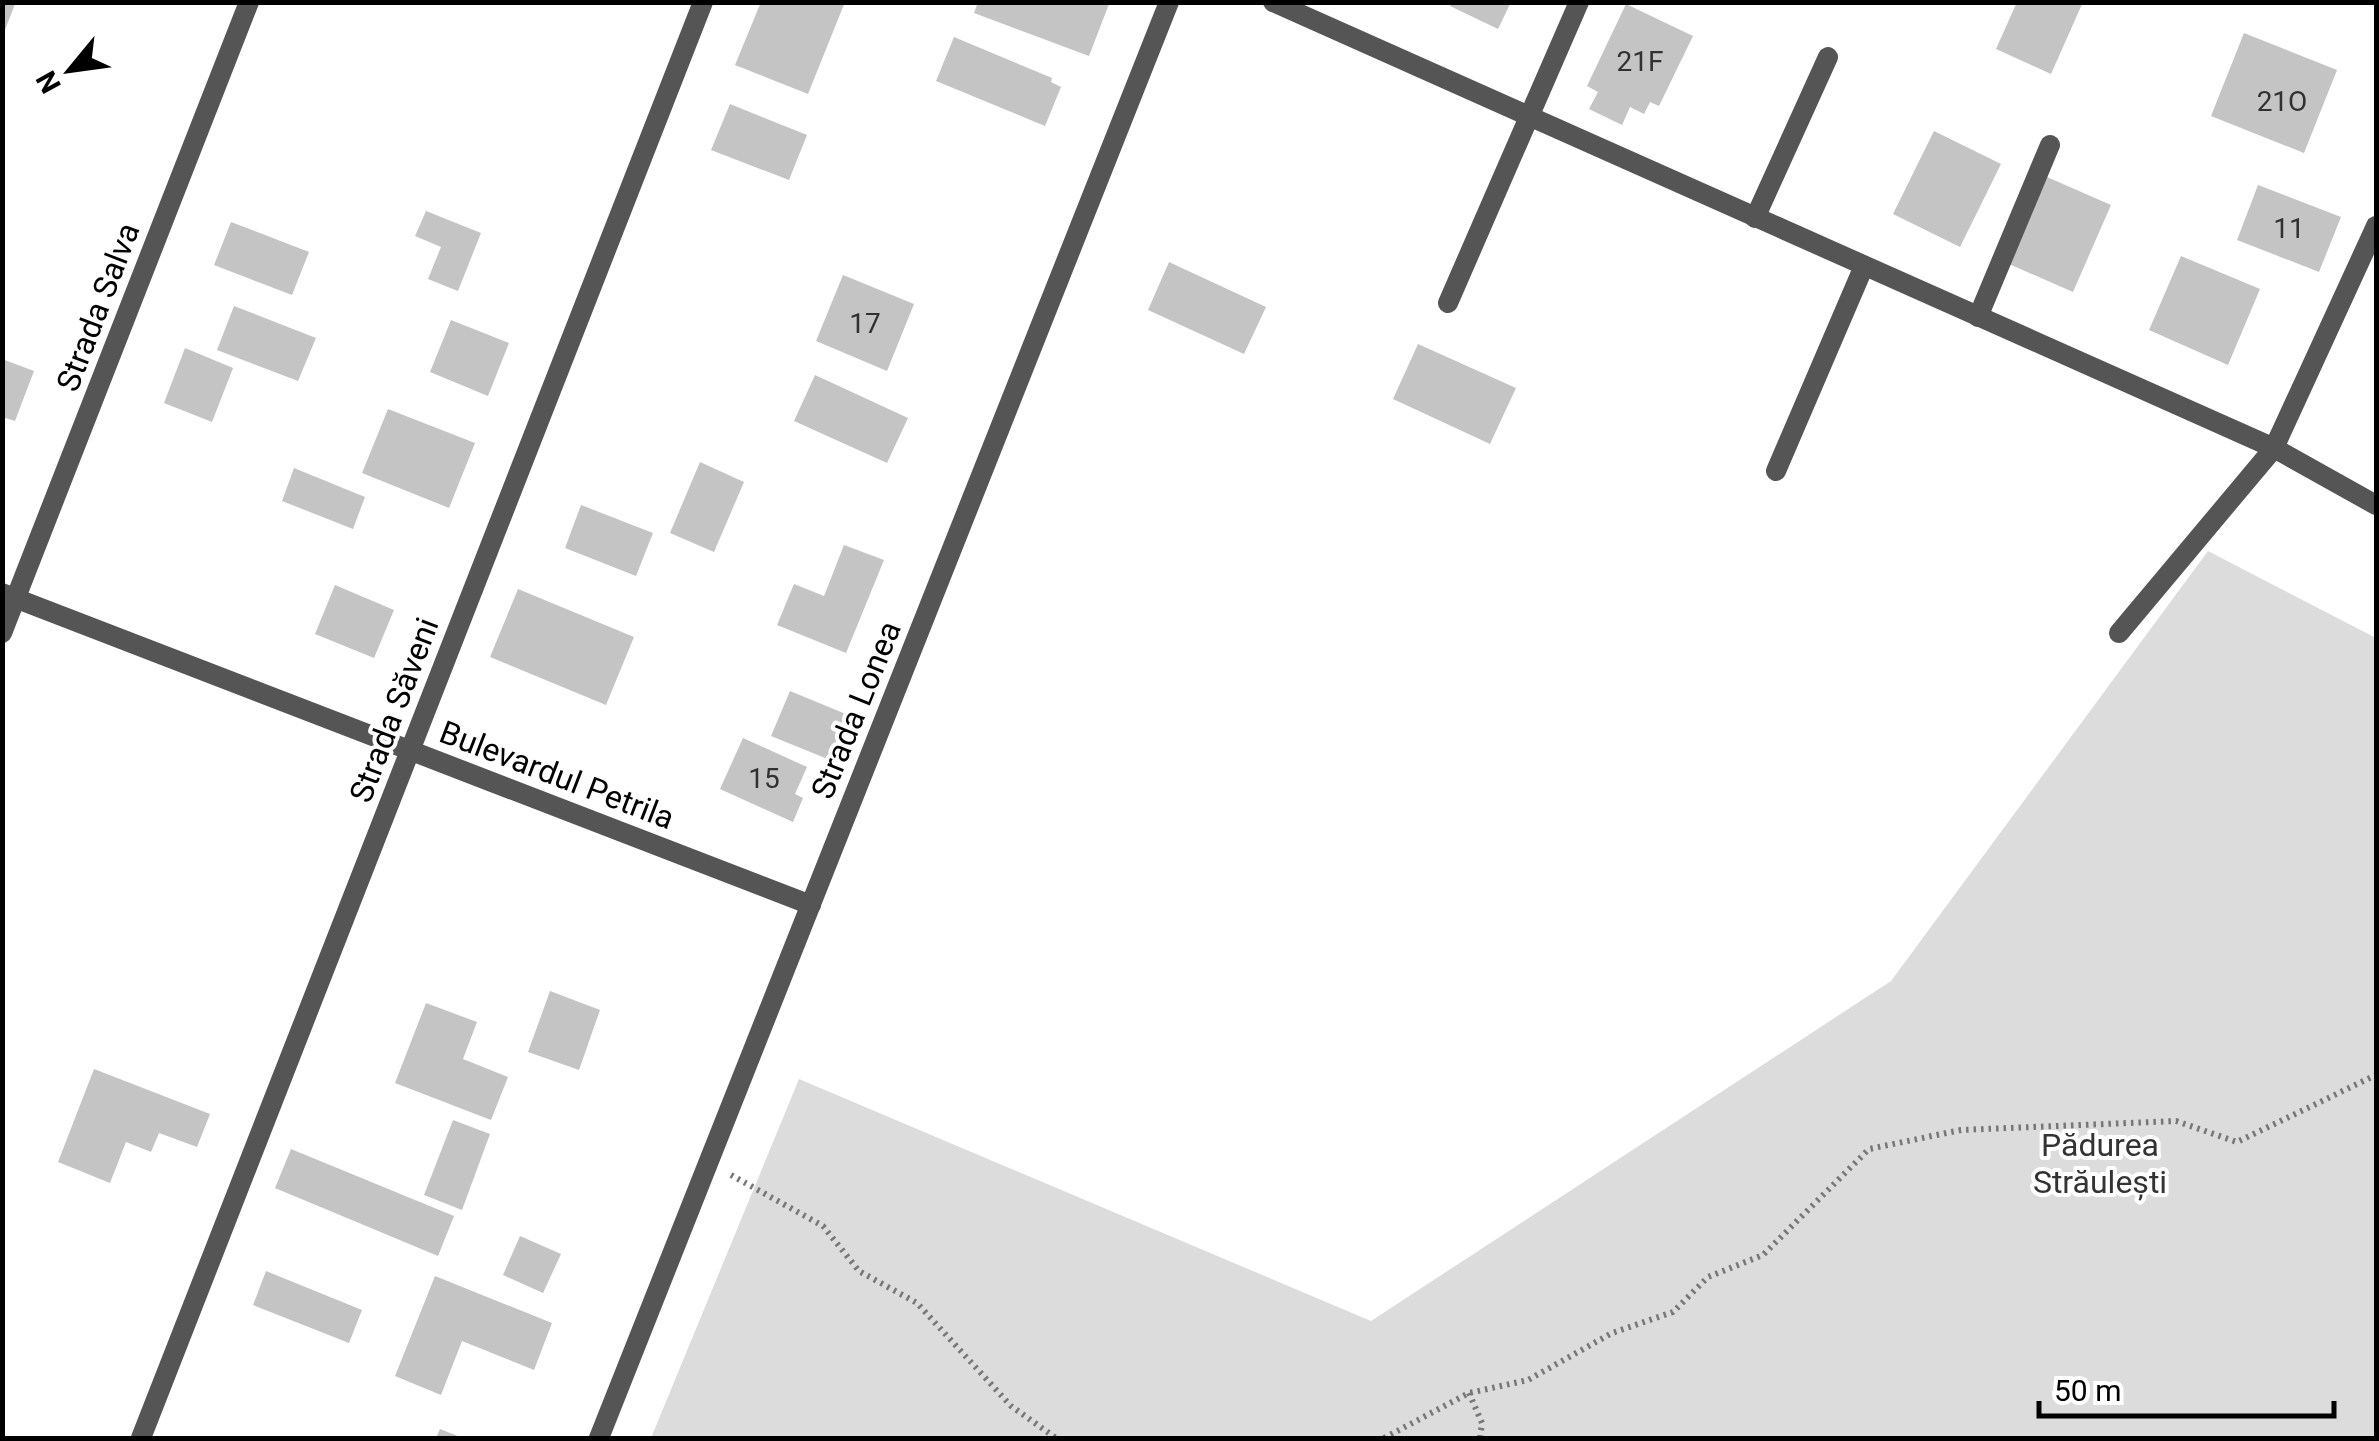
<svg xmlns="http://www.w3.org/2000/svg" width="2379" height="1441" font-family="Roboto,sans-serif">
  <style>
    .green { fill: #dcdcdc }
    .building { fill: #c4c4c4 }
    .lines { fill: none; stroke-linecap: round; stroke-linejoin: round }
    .path { stroke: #777; stroke-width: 6; stroke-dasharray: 2.5 5; stroke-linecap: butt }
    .street { stroke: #555; stroke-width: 20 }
    .labels { text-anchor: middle; stroke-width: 8; stroke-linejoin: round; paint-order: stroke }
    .number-label { font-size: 28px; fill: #313131 }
    .street-label { font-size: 32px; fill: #000; stroke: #fff }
    .park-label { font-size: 32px; fill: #333; stroke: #fff }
  </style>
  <rect width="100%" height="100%" fill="#fff"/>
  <path class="green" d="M2208,551L2376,638V1438H651L799,1079L1371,1321L1891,981Z"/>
  <g class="building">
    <path d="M2,2L15,4L3,35H2Z"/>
    <path d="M761,2H845L808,94L735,65Z"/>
    <path d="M978,2H1104L1109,4L1089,56L974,13Z"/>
    <path d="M1452,2H1511L1498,29L1450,6Z"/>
    <path d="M2017,2H2083L2051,74L1996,49Z"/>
    <path d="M1626,4L1693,36L1659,106L1650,102L1644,114L1630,107L1622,125L1589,109L1598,92L1587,86Z"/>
    <path d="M2244,33L2337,70L2304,153L2211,116Z"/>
    <path d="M954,37L1052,78L1051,82L1061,87L1045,126L936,81Z"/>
    <path d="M730,104L807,135L789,180L711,150Z"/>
    <path d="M1934,131L2001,164L1960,247L1893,214Z"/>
    <path d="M2047,177L2111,205L2073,292L2009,264Z"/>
    <path d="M2258,185L2341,217L2319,272L2237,240Z"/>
    <path d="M426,211L481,233L458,291L428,279L441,247L415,236Z"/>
    <path d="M231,222L309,252L292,295L214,265Z"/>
    <path d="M2181,256L2260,289L2228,365L2149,330Z"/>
    <path d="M1169,262L1266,307L1244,354L1148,310Z"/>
    <path d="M843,275L914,304L887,371L816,341Z"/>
    <path d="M234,306L316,338L298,381L217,350Z"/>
    <path d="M451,320L509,343L488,396L430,372Z"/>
    <path d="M1418,344L1516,388L1490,444L1393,399Z"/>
    <path d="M185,348L233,368L212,422L164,403Z"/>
    <path d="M2,359L34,371L15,421L2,417Z"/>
    <path d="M815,375L908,418L887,463L794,421Z"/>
    <path d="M388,409L475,443L449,508L362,473Z"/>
    <path d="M700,462L744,482L714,552L670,533Z"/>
    <path d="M294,468L365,497L353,529L282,501Z"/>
    <path d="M581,505L653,533L636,576L565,548Z"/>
    <path d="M844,545L884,560L846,653L777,625L794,584L824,596Z"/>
    <path d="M335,585L394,610L374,658L315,634Z"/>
    <path d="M518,589L634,637L606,705L490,657Z"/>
    <path d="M790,691L853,717L835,762L771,736Z"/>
    <path d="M743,738L807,767L795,794L803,798L793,822L720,789Z"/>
    <path d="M550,991L600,1010L579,1070L528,1052Z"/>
    <path d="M426,1003L477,1022L463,1059L508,1077L491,1120L395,1083Z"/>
    <path d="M94,1069L210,1114L197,1147L159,1133L151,1152L126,1142L110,1183L58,1162Z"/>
    <path d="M453,1120L490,1134L462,1210L424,1195Z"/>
    <path d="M291,1149L454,1216L438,1256L275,1188Z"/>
    <path d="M520,1236L561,1254L543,1293L503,1275Z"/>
    <path d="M266,1271L362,1310L349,1343L253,1305Z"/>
    <path d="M435,1276L552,1323L534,1370L462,1341L441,1395L395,1376Z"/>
    <path d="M440,1429L463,1438H436Z"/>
  </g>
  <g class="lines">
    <g class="path">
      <path d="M731,1175L823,1226L859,1271L917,1303L1011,1406L1056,1438"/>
      <path d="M1469,1393L1482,1423L1480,1438"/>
      <path d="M1384,1438L1469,1393L1528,1380L1612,1333L1673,1312L1708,1277L1763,1255L1869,1149L1961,1130L2176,1121L2237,1142L2376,1075"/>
    </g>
    <g class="street">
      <path d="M1273,2L2274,448L2376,505"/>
      <path d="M1755,218L1828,57"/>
      <path d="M1448,303L1579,2"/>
      <path d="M1978,317L2050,145"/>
      <path d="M1776,471L1864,266"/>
      <path d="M2,593L811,905"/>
      <path d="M2,633L249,2"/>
      <path d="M2119,633L2274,448L2376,226"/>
      <path d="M141,1438L703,2"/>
      <path d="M599,1438L1169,2"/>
    </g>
  </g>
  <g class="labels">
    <g class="number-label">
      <text x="1640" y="71">21F</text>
      <text x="2282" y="111">21O</text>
      <text x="2289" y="238">11</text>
      <text x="865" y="333">17</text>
      <text x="764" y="788">15</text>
    </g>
    <g class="street-label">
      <text transform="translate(98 307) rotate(-69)" y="11">Strada Salva</text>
      <text transform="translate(394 710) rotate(-69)" y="11">Strada Săveni</text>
      <text transform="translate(856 710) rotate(-68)" y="11">Strada Lonea</text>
      <text transform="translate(557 775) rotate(21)" y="11">Bulevardul Petrila</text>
    </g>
    <g class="park-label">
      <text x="2100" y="1156">Pădurea<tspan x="2100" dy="37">Străulești</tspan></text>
    </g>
  </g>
  <rect width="2379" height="1441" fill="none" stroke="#000000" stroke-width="10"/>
  <g transform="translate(70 70) rotate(241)" stroke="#ffffff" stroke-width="8" paint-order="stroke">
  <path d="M0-8L18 38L0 25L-18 38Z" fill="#000000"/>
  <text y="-15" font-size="28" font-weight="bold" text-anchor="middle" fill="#000000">N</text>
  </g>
  <path d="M2039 1401v15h295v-15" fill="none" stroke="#000000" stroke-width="5"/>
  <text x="2054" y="1401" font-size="30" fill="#000000" stroke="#ffffff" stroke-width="8" paint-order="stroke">50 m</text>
</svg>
